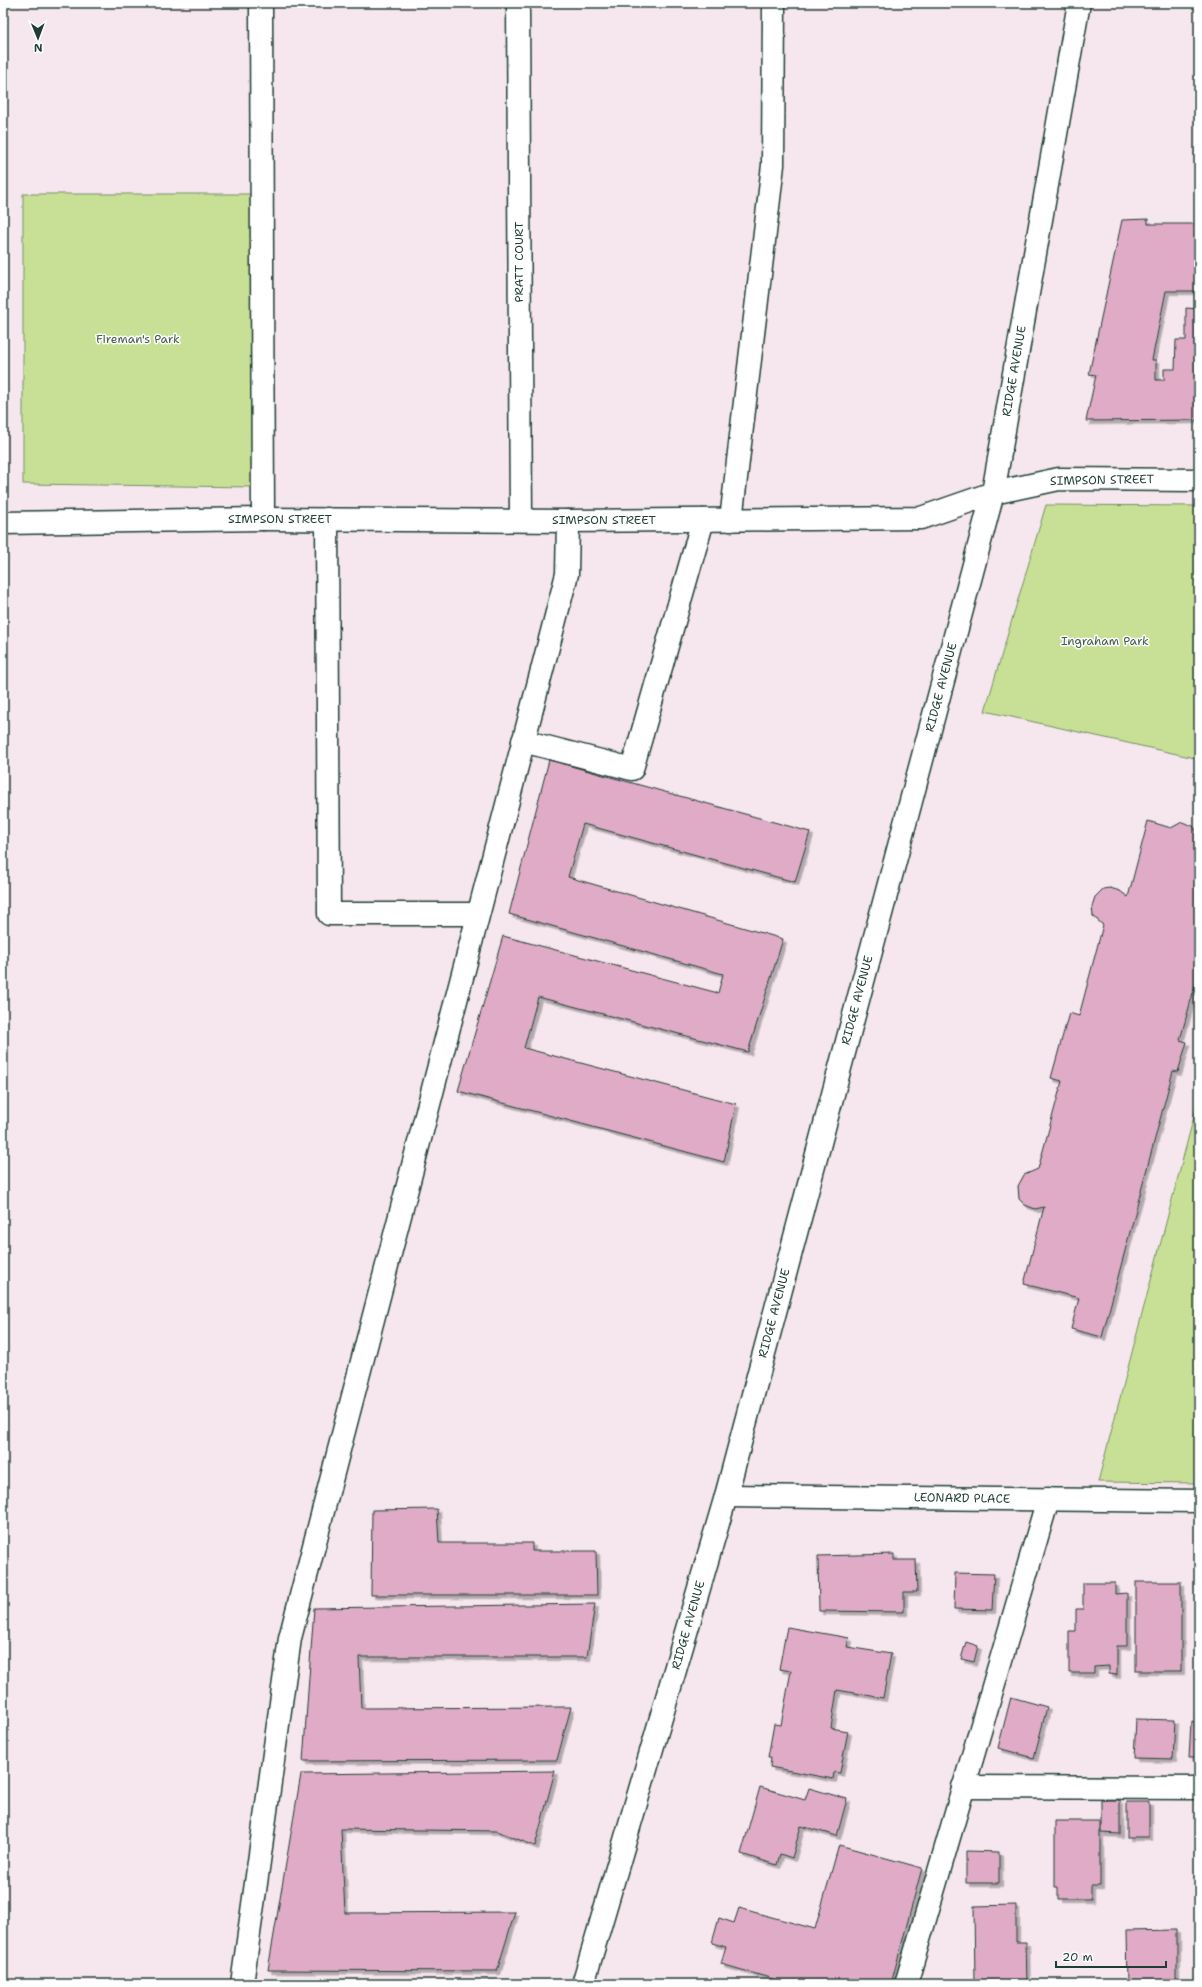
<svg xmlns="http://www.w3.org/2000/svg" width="1202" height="1987" font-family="'Shantell Sans',sans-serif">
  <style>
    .green { fill: #c8e096; stroke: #748e65 }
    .building { fill: #e0abc6; stroke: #1f3d34; filter: url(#shadow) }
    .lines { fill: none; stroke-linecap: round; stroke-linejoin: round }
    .minor-casing { stroke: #1f3d34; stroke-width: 25 }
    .minor { stroke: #fff; stroke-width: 22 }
    .labels { text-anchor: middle; stroke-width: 3; stroke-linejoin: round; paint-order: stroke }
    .street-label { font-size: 12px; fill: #1f3d34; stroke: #fff }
    .park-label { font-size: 12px; fill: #415e48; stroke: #fff }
  </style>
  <defs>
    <filter id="shadow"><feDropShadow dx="3.5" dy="3.5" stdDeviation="0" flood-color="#0004"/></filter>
  </defs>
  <rect width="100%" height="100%" fill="#f6e6ee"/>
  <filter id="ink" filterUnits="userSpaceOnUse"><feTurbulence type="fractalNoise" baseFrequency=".025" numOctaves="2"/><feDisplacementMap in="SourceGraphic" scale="8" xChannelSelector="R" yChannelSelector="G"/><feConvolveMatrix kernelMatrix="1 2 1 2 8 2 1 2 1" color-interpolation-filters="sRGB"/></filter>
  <g filter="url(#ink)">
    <g class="green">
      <path d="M23,194H251L253,487L23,484Z"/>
      <path d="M1046,505L1199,506V759L985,711Z"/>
      <path d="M1199,1097V1483L1098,1482Z"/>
    </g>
    <g class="building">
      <path d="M1148,219V224H1199V291H1166L1152,360H1156V380H1164V369H1175L1176,340H1186V308L1199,309V420L1086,421L1096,375L1089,374L1122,220Z"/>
      <path d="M549,760L810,832L795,882L583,824L568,877L783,939L748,1052L538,997L524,1048L736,1104L724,1162L458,1091L503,936L718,993L723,974L509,914Z"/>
      <path d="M1148,821L1171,828L1182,822L1193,826L1199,835V971L1180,1040L1187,1042L1178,1072L1173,1071L1102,1337L1071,1329L1079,1298L1024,1284L1044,1207L1035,1209L1025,1205L1019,1199L1018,1186L1024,1175L1038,1169L1062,1081L1051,1078L1069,1013L1079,1016L1103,925L1093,916L1092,906L1095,897L1103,889L1110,888L1120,891L1128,897Z"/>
      <path d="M437,1509L439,1543H532V1551H596L597,1595H371L372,1510Z"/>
      <path d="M894,1554V1560H916L917,1592H904V1612L819,1611L818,1556Z"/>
      <path d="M955,1573L994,1574L992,1610L954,1609Z"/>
      <rect x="1136" y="1582" width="45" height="89"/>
      <path d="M1083,1583H1115V1594L1127,1593V1646H1117V1675L1109,1674V1666L1094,1667V1673H1069V1631H1076V1609H1083Z"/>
      <path d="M595,1604L587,1657H359L361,1708L571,1707L557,1760L303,1761L314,1608Z"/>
      <path d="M787,1627L849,1638L847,1647L891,1654L883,1698L837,1690L831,1728L848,1731L840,1773L834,1772L833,1779L770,1767L771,1757H768L774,1724L781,1725L791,1671L779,1669Z"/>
      <path d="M966,1642L978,1646L974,1662L961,1659Z"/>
      <path d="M1011,1697L1047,1707L1034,1758L998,1748Z"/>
      <path d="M1136,1719L1175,1720L1173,1759L1134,1758Z"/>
      <path d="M1191,1722H1199V1758H1189Z"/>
      <path d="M555,1771L535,1846L497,1831L341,1829L345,1913L515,1912L497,1971L268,1970L301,1774Z"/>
      <path d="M760,1787L805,1800L809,1788L847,1799L837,1836L801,1826L792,1858L780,1854L777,1865L741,1854Z"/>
      <path d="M1101,1800H1120V1834L1101,1833Z"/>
      <rect x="1127" y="1802" width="22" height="35"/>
      <path d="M1055,1821H1100V1886H1091V1899H1058V1887H1055Z"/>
      <path d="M839,1845L922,1868L891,1984H791L721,1964L726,1947L712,1943L719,1918L734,1923L739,1908L815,1929Z"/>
      <path d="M966,1851L999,1852V1883H966Z"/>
      <path d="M1016,1905V1942H1026L1027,1984H975L974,1906Z"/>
      <path d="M1176,1930V1984H1127L1126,1931Z"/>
      <path d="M494,1981L493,1984H425V1983Z"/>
    </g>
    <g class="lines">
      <defs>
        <g id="minor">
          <path d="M261,3L263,519"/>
          <path d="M518,3L521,520"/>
          <path d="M327,519L329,914H478"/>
          <path d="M731,520L773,165L774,3"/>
          <path d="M3,523L263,519L568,521L921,518L993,493L1059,479L1199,480"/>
          <path d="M523,741L632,769L703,520"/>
          <path d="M726,1496L1199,1501"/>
          <path d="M963,1787L1199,1788"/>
          <path d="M242,1984L290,1638L567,574L568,521"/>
          <path d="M583,1984L726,1496L993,493L1079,3"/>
          <path d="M906,1984L1048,1499"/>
        </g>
      </defs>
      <use href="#minor" class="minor-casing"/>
      <use href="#minor" class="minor"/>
    </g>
  </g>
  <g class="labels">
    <g class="street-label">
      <text transform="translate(519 262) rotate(-90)" y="4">PRATT COURT</text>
      <text transform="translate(1014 371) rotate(-80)" y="4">RIDGE AVENUE</text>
      <text transform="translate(1102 480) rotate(-1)" y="4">SIMPSON STREET</text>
      <text x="280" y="523">SIMPSON STREET</text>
      <text x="604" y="524">SIMPSON STREET</text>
      <text transform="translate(941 687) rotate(-75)" y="4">RIDGE AVENUE</text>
      <text transform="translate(857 1000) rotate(-75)" y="4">RIDGE AVENUE</text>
      <text transform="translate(774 1313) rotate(-75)" y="4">RIDGE AVENUE</text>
      <text transform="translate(962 1498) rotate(1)" y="4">LEONARD PLACE</text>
      <text transform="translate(688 1625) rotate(-74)" y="4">RIDGE AVENUE</text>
    </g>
    <g class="park-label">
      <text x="138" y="343">Fireman's Park</text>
      <text x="1105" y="645">Ingraham Park</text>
    </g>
  </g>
  <rect width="1202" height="1987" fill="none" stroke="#fff" stroke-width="16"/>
  <rect x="8" y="8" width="1186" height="1971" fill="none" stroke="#1f3d34" stroke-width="1.5" filter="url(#ink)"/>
  <g transform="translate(38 38) rotate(179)" stroke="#ffffff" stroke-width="3" paint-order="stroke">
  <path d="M0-3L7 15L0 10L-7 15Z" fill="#1f3d34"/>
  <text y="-6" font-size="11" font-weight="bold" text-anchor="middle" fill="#1f3d34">N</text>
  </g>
  <path d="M1056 1961v6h110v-6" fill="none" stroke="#1f3d34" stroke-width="2"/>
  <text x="1062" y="1961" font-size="12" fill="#1f3d34" stroke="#ffffff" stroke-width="3" paint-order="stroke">20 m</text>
</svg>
